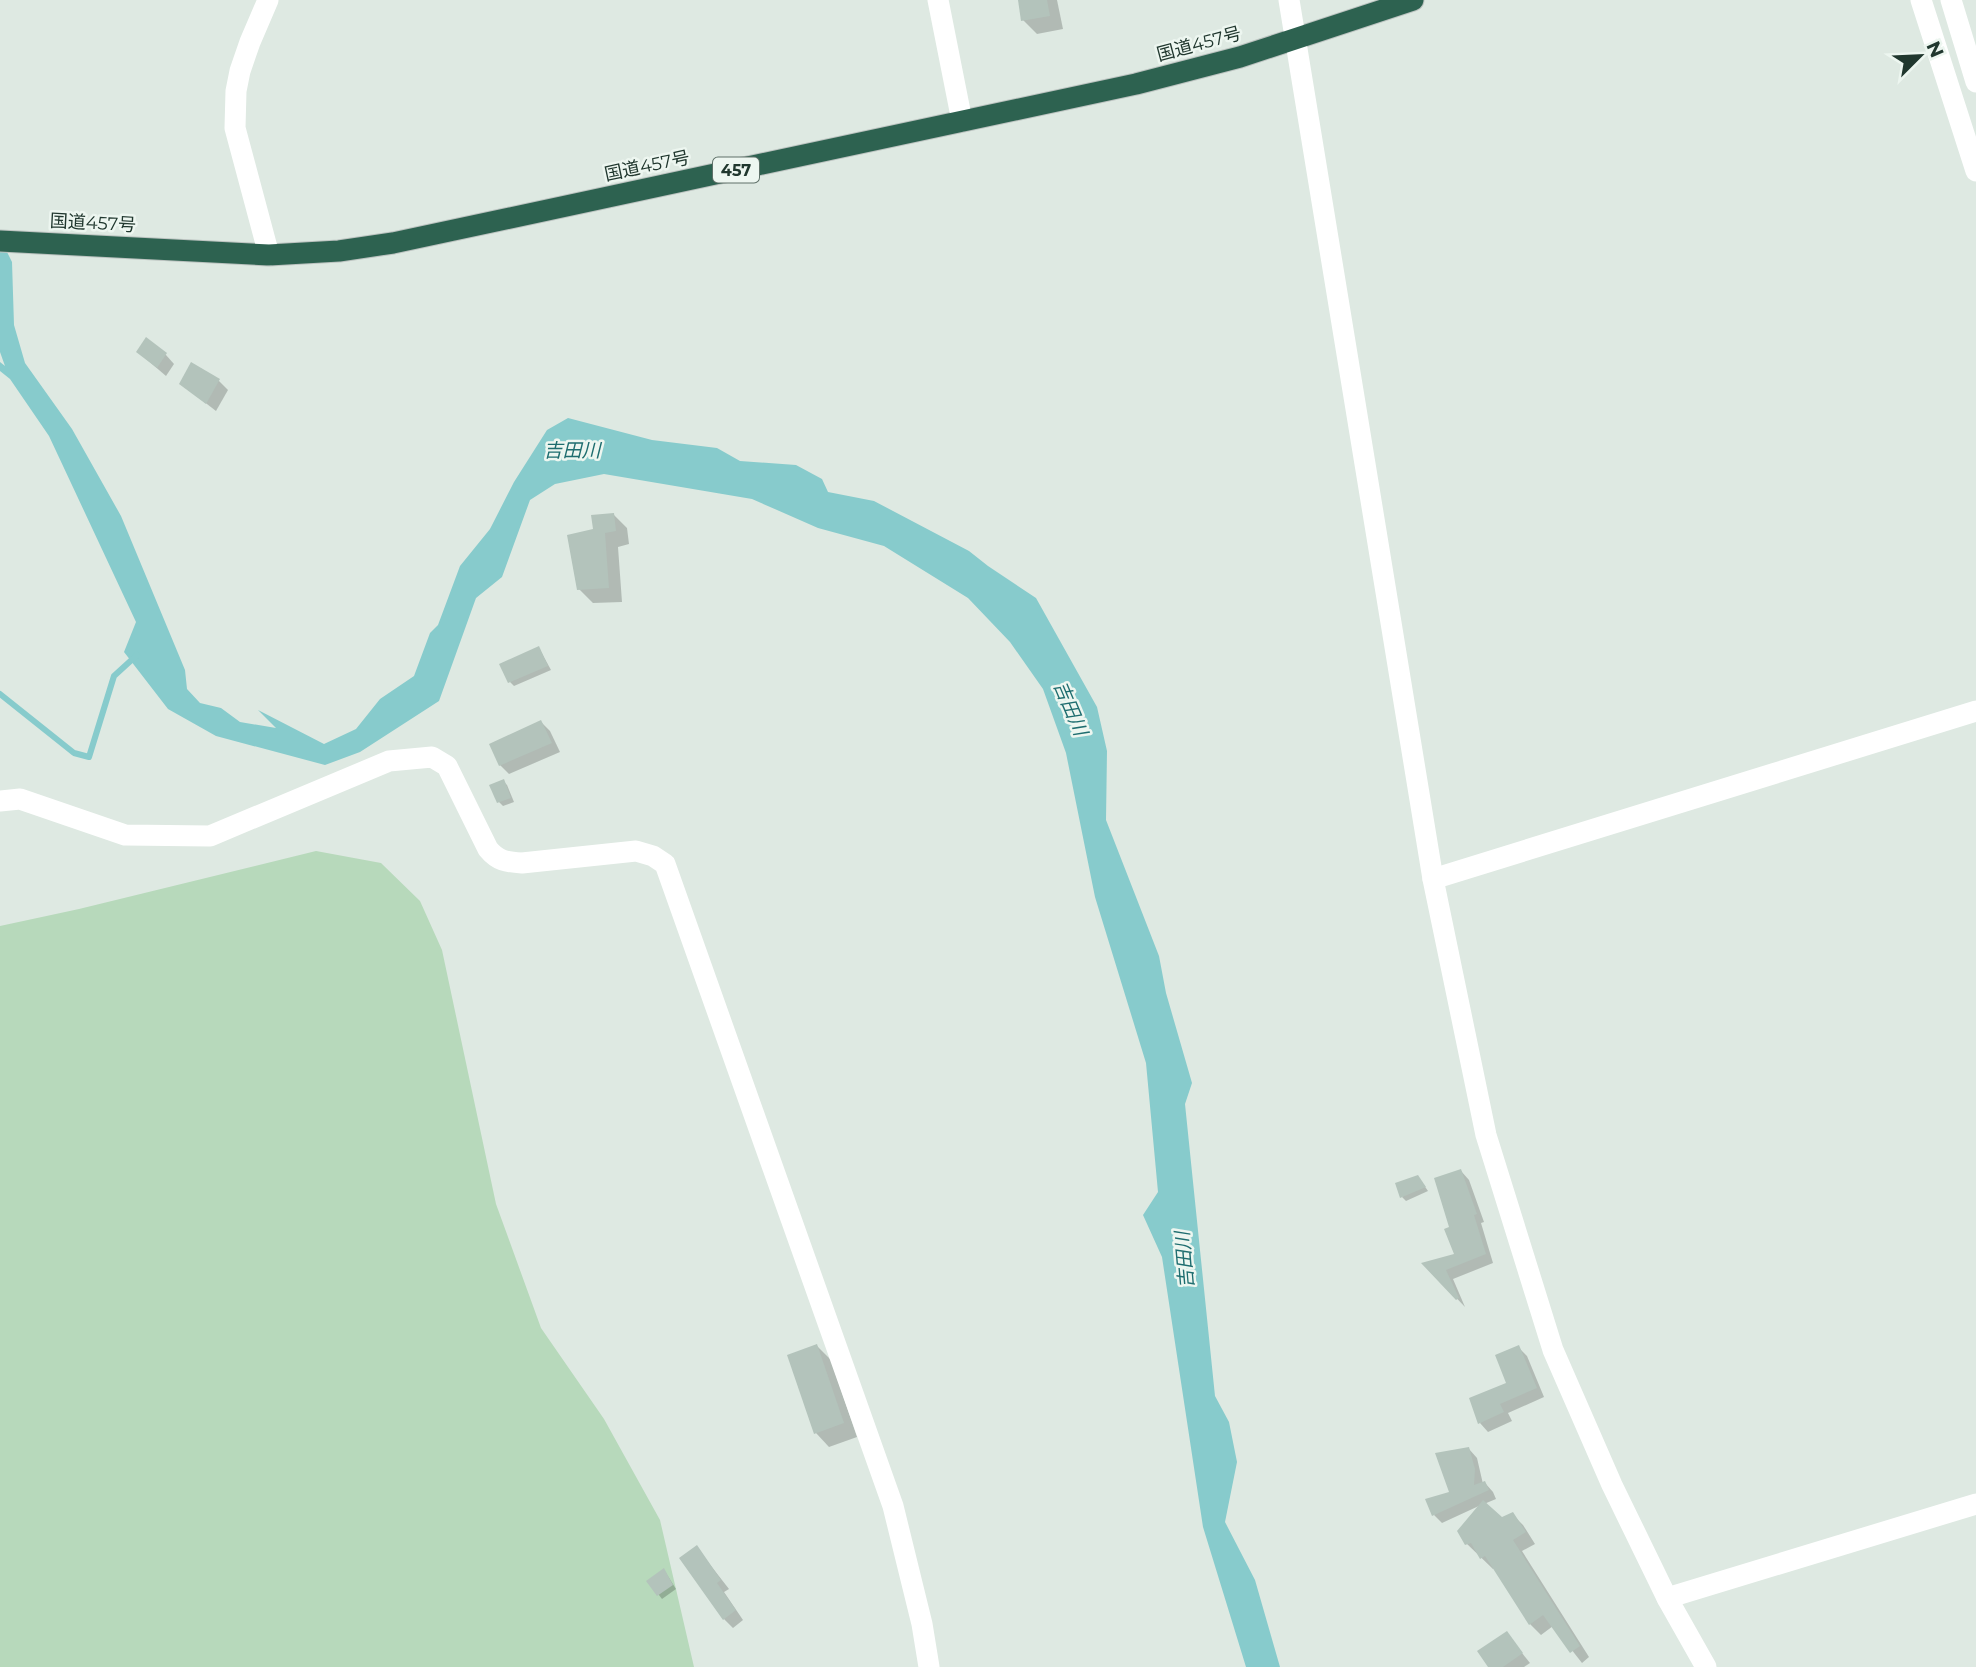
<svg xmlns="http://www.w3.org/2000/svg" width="1976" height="1667" font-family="Montserrat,'Noto Sans JP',sans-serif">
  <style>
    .green { fill: #b7d9bb }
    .water { fill: #87cbcc }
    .shadow { fill: #0003 }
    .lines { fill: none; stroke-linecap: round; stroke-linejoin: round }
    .stream { stroke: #87cbcc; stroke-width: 6 }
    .building { fill: #b3c3bb }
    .highway-casing { stroke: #bcc3c0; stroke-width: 23 }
    .minor { stroke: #fff; stroke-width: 21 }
    .highway { stroke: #2d6250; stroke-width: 21 }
    .labels { text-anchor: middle; stroke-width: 5; stroke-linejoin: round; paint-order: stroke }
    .shield { fill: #edf6f0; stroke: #5e7068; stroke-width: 2 }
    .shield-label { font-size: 16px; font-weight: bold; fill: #20372e }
    .street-label { font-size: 18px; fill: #20372e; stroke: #edf6f0 }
    .water-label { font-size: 19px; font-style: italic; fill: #1e6d6f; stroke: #edf6f0 }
  </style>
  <rect width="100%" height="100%" fill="#dee9e2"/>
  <path class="green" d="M316,851L381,863L420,901L442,950L496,1204L541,1328L604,1419L660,1520L694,1667H0V926L79,909Z"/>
  <path class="water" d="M0,238L12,262L14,325L25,363L72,429L121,516L185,670L187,689L200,703L221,708L240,722L276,728L258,710L324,744L356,729L380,699L414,676L430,633L438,625L460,566L490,529L514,482L547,430L568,418L652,440L717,448L740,461L796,465L822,479L828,492L874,501L969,551L988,566L1036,598L1097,707L1107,751L1106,820L1159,956L1166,993L1192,1083L1185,1104L1215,1396L1229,1422L1237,1462L1225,1522L1255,1580L1280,1667H1246L1203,1527L1162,1257L1143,1215L1158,1192L1146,1063L1095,897L1066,753L1043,689L1010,642L968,598L884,546L818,528L752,499L604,474L555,484L530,500L502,577L476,598L439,701L360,752L325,765L216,736L168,709L124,652L136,622L49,436L10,379L0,371V362L5,366L0,352Z"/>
  <g class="shadow">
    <path d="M1020,0H1057L1063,29L1037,34L1023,20Z"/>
    <path d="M138,352L166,355L174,364L166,376Z"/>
    <path d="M219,381L228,390L216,411L181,384Z"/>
    <path d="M613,514L627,528L629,544L618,547L622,602L593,603L579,589L595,530Z"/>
    <path d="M539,648L551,670L514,686L510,682Z"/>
    <path d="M541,722L550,731L560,752L509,774L500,765Z"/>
    <path d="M503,781L507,785L514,802L503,806L499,802Z"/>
    <path d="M1461,1171L1469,1180L1484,1222L1481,1223L1493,1263L1453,1279L1465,1307L1424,1264L1456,1255L1452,1229Z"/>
    <path d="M1421,1181L1428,1191L1406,1201L1402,1197Z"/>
    <path d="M817,1346L831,1360L857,1437L829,1447L816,1433Z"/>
    <path d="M1518,1347L1527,1356L1544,1397L1508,1413L1512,1421L1488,1432L1480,1423L1508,1384Z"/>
    <path d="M1469,1449L1477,1458L1483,1484L1485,1483L1493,1492L1496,1499L1484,1504L1502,1519L1512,1514L1523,1525L1535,1544L1522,1551L1589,1657L1582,1663L1553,1626L1541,1635L1530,1624L1494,1568L1493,1569L1466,1543L1481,1505L1442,1523L1434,1515L1451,1493Z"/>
    <path d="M697,1548L729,1589L724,1592L743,1620L733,1628L724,1619Z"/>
    <path d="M664,1570L676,1589L662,1599L648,1581Z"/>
    <path d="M1506,1633L1530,1663L1524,1667H1490Z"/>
  </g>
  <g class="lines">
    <path class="stream" d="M0,694L74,753L89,757L114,676L137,655"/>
  </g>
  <g class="building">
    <path d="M1018,0H1047L1050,16L1021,21Z"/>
    <path d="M146,337L167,353L157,368L136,352Z"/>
    <path d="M191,362L220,379L206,404L179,384Z"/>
    <path d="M614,513L616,531L605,533L609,588L577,590L567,535L593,529L591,515Z"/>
    <path d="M539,646L548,666L508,683L499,664Z"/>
    <path d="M541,720L552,743L499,766L489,744Z"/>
    <path d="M504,779L511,798L497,803L489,785Z"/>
    <path d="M1461,1169L1477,1214L1474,1215L1486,1254L1446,1270L1459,1298L1456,1300L1421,1263L1454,1254L1444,1229L1449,1227L1434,1178Z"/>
    <path d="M1418,1175L1426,1187L1400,1198L1395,1183Z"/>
    <path d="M817,1344L844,1423L814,1434L787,1355Z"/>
    <path d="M1519,1345L1537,1388L1500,1404L1504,1412L1478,1424L1469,1398L1506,1383L1495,1355Z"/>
    <path d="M1469,1447L1475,1469L1474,1485L1485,1481L1489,1490L1432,1516L1425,1499L1449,1492L1435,1453Z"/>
    <path d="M1483,1500L1502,1517L1513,1512L1526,1532L1513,1540L1580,1646L1570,1653L1543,1615L1529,1625L1485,1556L1480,1559L1471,1543L1465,1545L1457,1531Z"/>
    <path d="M697,1545L721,1580L717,1583L736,1610L723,1620L679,1558Z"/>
    <path d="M664,1568L673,1585L657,1596L646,1581Z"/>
    <path d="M1507,1631L1523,1653L1503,1667H1488L1477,1651Z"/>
  </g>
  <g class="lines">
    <defs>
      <path id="highway" d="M0,241L269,255L339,251L393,243L1136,84L1240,57L1413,0"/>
    </defs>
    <use href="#highway" class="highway-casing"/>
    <g class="minor">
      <path d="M268,0L250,42L240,71L236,91L235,128L269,255"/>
      <path d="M938,0L962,121"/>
      <path d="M1289,0L1433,879L1486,1135L1553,1350L1612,1485L1667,1598L1706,1667"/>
      <path d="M1921,0L1976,171"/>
      <path d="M1951,0L1976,82"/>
      <path d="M0,801L20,799L125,835L210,836L389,761L432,757L447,766L488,849C498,861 506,862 522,863L636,851L653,856L665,864L893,1506L922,1624L929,1667"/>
      <path d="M1433,879L1976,711"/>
      <path d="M1667,1598L1976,1504"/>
    </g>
    <use href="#highway" class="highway"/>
  </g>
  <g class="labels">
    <rect class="shield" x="713" y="157.5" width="46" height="25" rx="5"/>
    <g class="shield-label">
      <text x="736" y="176">457</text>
    </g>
    <g class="street-label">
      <text transform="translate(1199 44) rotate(-15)" y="6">国道457号</text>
      <text transform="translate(647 166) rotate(-12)" y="6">国道457号</text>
      <text transform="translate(93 223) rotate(3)" y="6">国道457号</text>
    </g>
    <g class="water-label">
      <text x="572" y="457">吉田川</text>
      <text transform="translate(1071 708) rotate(67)" y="7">吉田川</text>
      <text transform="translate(1184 1260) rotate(-95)" y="7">吉田川</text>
    </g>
  </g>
  <g transform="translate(1920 56) rotate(66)" stroke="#edf6f0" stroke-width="5" paint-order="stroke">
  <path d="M0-5L12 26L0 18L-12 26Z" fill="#20372e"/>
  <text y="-10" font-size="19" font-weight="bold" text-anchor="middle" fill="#20372e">N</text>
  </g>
</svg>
